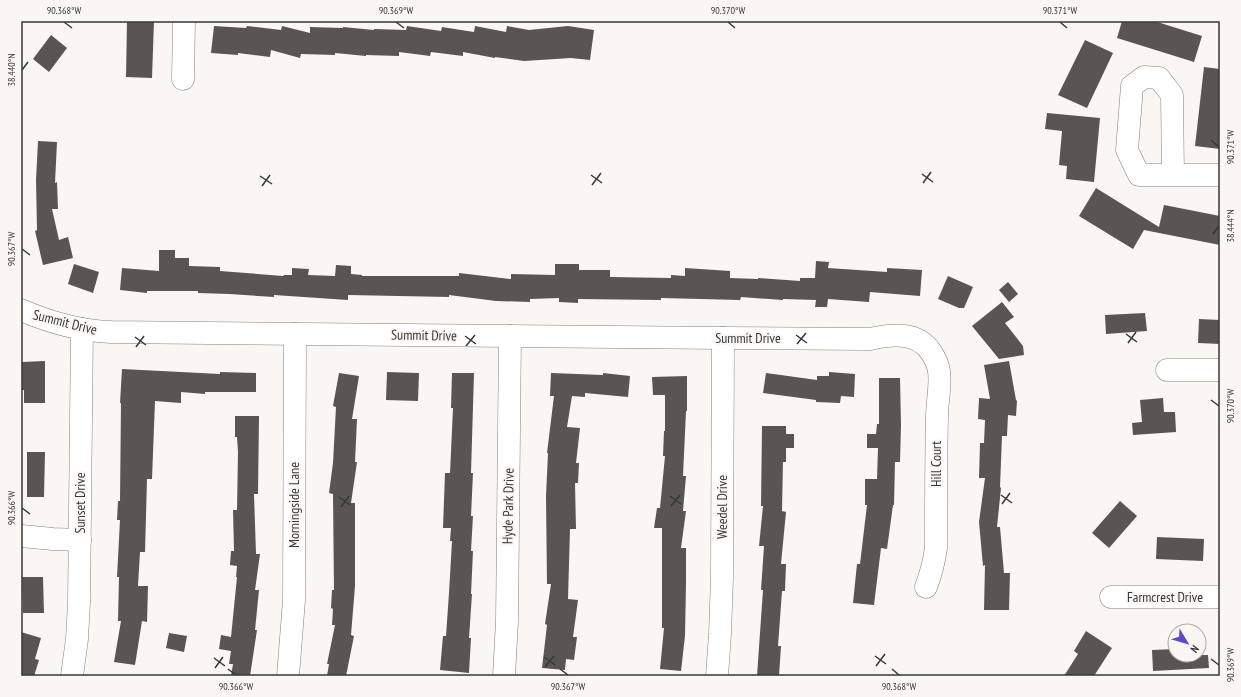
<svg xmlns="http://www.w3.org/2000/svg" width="1241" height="697" font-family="'PT Sans Narrow',sans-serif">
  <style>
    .building { fill: #585553 }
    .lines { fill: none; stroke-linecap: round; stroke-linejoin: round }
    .minor-casing { stroke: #84817e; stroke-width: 23 }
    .minor { stroke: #fff; stroke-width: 22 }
    .ticks { fill: none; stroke: #383736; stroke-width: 1.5 }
    .labels { text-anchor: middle; stroke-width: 4; stroke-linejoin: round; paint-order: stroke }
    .street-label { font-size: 14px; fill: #383736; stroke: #faf6f3 }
    .neatline { fill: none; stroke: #383736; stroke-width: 1.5 }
    .ticks-label { font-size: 10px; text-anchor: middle; fill: #383736 }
  </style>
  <rect width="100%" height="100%" fill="#faf6f3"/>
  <g class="building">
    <path d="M127,21H154L152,78L126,77Z"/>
    <path d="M1122,21H1154L1202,36L1194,62L1117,38Z"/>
    <path d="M214,26L246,28L247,26L281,30L282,26L310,33V27L343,28V27L374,30V29L406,30L407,26L441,31L442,27L474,32L475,26L506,32L507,26L529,30L568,26L594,30L590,60L571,58L524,61L495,57V58L463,52V56L431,52L430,56L399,52V56L366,55V56L335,53V55L301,54L300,58L271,50L270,57L238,53V55L211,53Z"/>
    <path d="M51,35L67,48L49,72L33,59Z"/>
    <path d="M1085,40L1113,53L1087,108L1058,95Z"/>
    <path d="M1204,67L1220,69V149L1195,146Z"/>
    <path d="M1047,113L1100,118L1094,182L1066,179L1067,166L1059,165L1062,131L1045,129Z"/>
    <path d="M38,141L57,142L55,183L57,182L58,209H52L59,240L68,237L73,258L43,265L35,231L37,230L36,180Z"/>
    <path d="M1096,188L1159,227L1164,205L1220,216V245L1144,230L1133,249L1079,216Z"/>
    <path d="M159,250H175V258H189V266L220,267V271L283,276L284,275H292V268L309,269L308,275L335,276L336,265L351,266V274L362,275V276H459V273L511,279V274L555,275V264H579V270H610V277L671,278V275L685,276V268L730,271V278L758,279V278L800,281V278H815L816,261L829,262L828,268L887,272V268L922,270L920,296L870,292L869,302L828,299L827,307H815L816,300L783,299V300L741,297L740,300L661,298V300L578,299V303L559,302V298L530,299V302L496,301L449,295V297L348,295V300L274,295V297L229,294L198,293V291H147V293L120,290L122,268L159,271Z"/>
    <path d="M74,264L99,272L93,293L68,284Z"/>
    <path d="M948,276L973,287L964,308H959L938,299Z"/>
    <path d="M1008,282L1018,294L1009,302L999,290Z"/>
    <path d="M1002,302L1014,317L1005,323L1023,346L1024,355L999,359L972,326Z"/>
    <path d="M1145,313L1147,331L1106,334L1105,315Z"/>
    <path d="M1199,319L1220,320V344L1198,343Z"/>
    <path d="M45,361V403H24V390H22V362Z"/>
    <path d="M1009,361L1016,400L1017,401L1016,416L1008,415L1007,436H1002L1000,487L1001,488L997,527H1000L1004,573H1010L1009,610H984L985,565L983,566L979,522L985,478H979L980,443H984L985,420L978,419L979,398L990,399L984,365Z"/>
    <path d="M122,369L220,374V372L256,373V392H205V394L181,392V403L155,401L152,479H147L145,552H140L138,586H148L147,622L142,621L135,665L114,662L121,621H118L119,577H117L120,520H117L118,501H120L121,403H120Z"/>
    <path d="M387,372L419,373L418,401L386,400Z"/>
    <path d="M829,372L855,374L854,397L841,396L840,403L816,402V400L763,393L766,373L817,380V376H829Z"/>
    <path d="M339,373L359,376L352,419H357L355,462H357L351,503H355V586L351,635L354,636L346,676H327L329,664H327L335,625H332L333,609L331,608L332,590H334L333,494L329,493L333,463L336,407L333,406Z"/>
    <path d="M452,373H474L471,473H473L471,516H473L471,551H473L471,594H472L469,638H471L469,673L440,670L443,636H446L449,593L452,541H450L451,528H443L445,473H450L453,408H451Z"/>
    <path d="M551,373L603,375V373L630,376L628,397L585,393V397L572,396L567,427L580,428L576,463H579L578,483H575L576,529H570L568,599L578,600L573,637H577L574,660L566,659L565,670L542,668L547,625L545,624L551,584H547L546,496L548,453H547L554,396H550Z"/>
    <path d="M687,376V411H686L683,476H686L683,511H686L681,548H686V584L685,636L681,671L660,669L664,628H662V528H654L657,508H660L665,456H663L664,431H665V395H653L652,377Z"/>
    <path d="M879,378H900L901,425L900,462H895L894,505H893L887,549L881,548L874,605L853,603L857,564H860L867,505H865V479H877L878,448H867V434H876L877,424H879Z"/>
    <path d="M1163,398L1164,412H1175L1176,432L1133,435L1132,423L1142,422L1140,400Z"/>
    <path d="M235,416H259L258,494H254L256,554H260L255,590H259L255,630H257L250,676H231L233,664H229L231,651L219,649L221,635L231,637L237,577H236L237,566L230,565L231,551H234L233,510H237L238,452L237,437H235Z"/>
    <path d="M762,426H786V434H794V448H786V462H783L782,511L786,512L781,564H786L785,591H782L778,646H781L779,676H757L763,590H761L764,546H759L763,506H761Z"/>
    <path d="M27,452H45L44,497H27Z"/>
    <path d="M1120,501L1137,516L1109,548L1092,533Z"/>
    <path d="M1157,537L1204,539L1203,561L1156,559Z"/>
    <path d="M22,577H43L44,613H23Z"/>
    <path d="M1086,631L1112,648L1094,676H1064L1078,654L1074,651Z"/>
    <path d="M21,632L41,638L35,659L39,660L34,676H21Z"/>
    <path d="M169,633L187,636L184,652L166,648Z"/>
    <path d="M1175,649V655H1208L1209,668L1153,671L1152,650Z"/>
  </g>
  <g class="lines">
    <defs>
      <g id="minor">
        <path d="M183,79L184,21"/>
        <path d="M1173,175L1172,95L1159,78L1144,77L1132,86L1127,150L1139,175H1220"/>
        <path d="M21,310C49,322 81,331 111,332L723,338L870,339C891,334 917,331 931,352C935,358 938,364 939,371C941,386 937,402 937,417C936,460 936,504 936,548C934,562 931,574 926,587"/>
        <path d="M1167,370H1220"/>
        <path d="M21,536L53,539L80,540"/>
        <path d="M1111,597H1220"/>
        <path d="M72,676L77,639L79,602L82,329"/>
        <path d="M288,676L294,600L295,334"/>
        <path d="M504,676L507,621L510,336"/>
        <path d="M717,676L720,634L722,577L723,338"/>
      </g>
    </defs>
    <use href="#minor" class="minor-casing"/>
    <use href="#minor" class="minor"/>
  </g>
  <path class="ticks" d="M64,22L72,28M396,22L404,28M728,22L735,28M1060,22L1067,28M22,70L28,62M1211,140L1219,147M922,174L933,182M591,175L602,183M260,176L272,184M923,183L931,172M592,185L601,173M262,186L270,175M1213,234L1219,226M22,249L30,255M1126,334L1137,342M796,335L807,343M465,336L476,344M135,337L146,345M1128,343L1136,332M797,344L806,333M466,346L475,335M136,347L144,336M1211,400L1219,406M1001,495L1012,503M670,496L681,504M339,497L350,505M1002,504L1010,493M671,506L680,495M341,507L349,496M22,508L30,514M875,656L886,664M544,657L555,665M214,658L225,666M1211,659L1219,665M876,666L885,654M545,667L554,656M215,668L223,657M228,669L236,675M560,669L568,675M892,669L899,675"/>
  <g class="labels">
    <g class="street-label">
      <text transform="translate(65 322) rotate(14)" y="5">Summit Drive</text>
      <text transform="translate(424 335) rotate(1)" y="5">Summit Drive</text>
      <text x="748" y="343">Summit Drive</text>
      <text transform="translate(936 464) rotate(-90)" y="5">Hill Court</text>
      <text transform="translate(80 503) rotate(-90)" y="5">Sunset Drive</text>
      <text transform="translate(294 505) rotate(-90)" y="5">Morningside Lane</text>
      <text transform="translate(508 506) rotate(-89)" y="5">Hyde Park Drive</text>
      <text transform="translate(722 507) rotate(-90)" y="5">Weedel Drive</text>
      <text x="1165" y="602">Farmcrest Drive</text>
    </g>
  </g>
  <rect width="1241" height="697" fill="none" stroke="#faf6f3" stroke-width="44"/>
  <g transform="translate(1187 643) rotate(128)"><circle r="19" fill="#faf6f3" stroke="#acaaa7"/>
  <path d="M0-3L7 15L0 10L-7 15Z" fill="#594cc4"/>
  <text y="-6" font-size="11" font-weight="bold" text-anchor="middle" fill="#383736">N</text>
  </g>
  <rect x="22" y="22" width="1197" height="653" class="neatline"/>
  <g class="ticks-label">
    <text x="64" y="14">90.368°W</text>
    <text x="396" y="14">90.369°W</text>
    <text x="728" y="14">90.370°W</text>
    <text x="1060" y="14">90.371°W</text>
    <text transform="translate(11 70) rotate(-90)" y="4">38.440°N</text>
    <text transform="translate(1230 147) rotate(-90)" y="4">90.371°W</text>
    <text transform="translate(1230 226) rotate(-90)" y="4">38.444°N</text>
    <text transform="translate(11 249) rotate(-90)" y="4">90.367°W</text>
    <text transform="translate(1230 406) rotate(-90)" y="4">90.370°W</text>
    <text transform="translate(11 508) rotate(-90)" y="4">90.366°W</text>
    <text transform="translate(1230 665) rotate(-90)" y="4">90.369°W</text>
    <text x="236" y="690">90.366°W</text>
    <text x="568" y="690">90.367°W</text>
    <text x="899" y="690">90.368°W</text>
  </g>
</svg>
